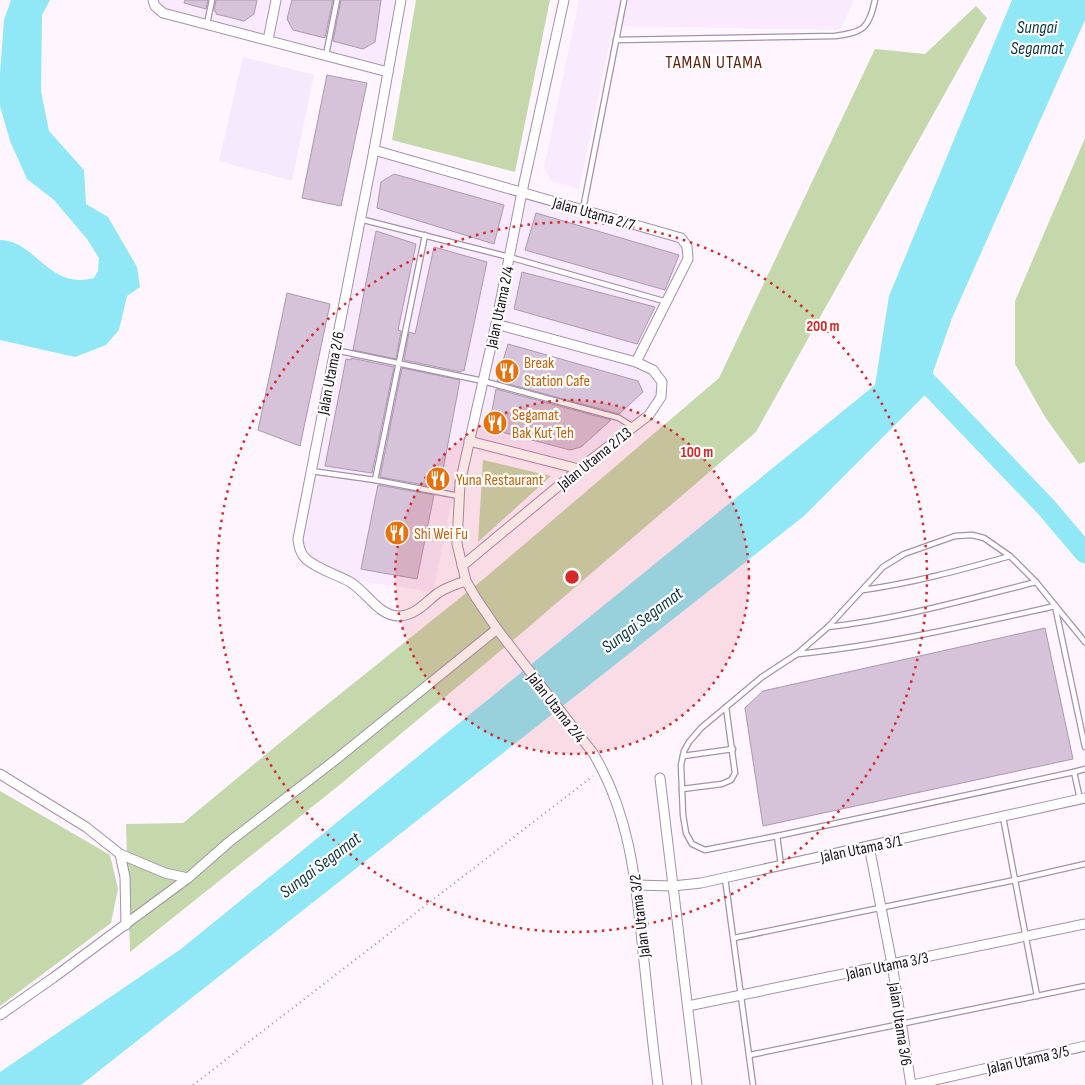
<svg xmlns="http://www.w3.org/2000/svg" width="1085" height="1085" font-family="'Sofia Sans Condensed',sans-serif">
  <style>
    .built { fill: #faeafd }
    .industrial { fill: #f5e9fe }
    .green { fill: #c4d8ac }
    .water { fill: #90e7f5 }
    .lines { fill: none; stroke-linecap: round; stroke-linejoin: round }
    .river { stroke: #90e7f5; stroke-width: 21 }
    .building { fill: #d6c2d9; stroke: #ac98af }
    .lane-casing { stroke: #a591a8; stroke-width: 7 }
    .street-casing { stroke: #a591a8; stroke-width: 11 }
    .path { stroke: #9e969f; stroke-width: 2; stroke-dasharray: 1 4; stroke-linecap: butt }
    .lane { stroke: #fff; stroke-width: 4.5 }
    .street { stroke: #fff; stroke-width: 9 }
    .ring { fill: none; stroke: #d62828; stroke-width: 2.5; stroke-dasharray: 2.5 5 }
    .labels { text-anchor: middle; stroke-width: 4.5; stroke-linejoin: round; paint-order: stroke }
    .street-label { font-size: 16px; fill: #19121a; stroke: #fff }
    .food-label { font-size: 16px; fill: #c56008; stroke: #fff; text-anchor: start }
    .water-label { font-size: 18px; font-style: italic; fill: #0e393f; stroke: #fff }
    .neighbourhood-label { font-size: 18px; letter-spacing: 1px; fill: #601f09; stroke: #fff }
    .centre { fill: #d62828; stroke: #fff; stroke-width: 2.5 }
    .ring-label { font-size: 15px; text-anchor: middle; font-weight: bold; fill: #d62828; stroke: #fff; stroke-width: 4.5; stroke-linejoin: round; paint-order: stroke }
  </style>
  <rect width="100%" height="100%" fill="#fef5ff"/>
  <g class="built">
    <path d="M148,0H405L391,79L158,16L149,7Z"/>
    <path d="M579,0H854L840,30L613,26L579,189L551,181L544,168Z"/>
    <path d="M368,153L691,244L692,259L643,358L656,367L667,381L666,399L652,417L577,476L463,446L433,592L353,580L324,566L308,555L294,536Z"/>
  </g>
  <path class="industrial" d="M243,57L314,75L292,181L219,161Z"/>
  <g class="green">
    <path d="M416,0H550L515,172L392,140Z"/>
    <path d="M976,6L987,18L756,432L524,631L342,783L130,952L126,824L183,823L299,727L486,577L719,378L875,49L925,54Z"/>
    <path d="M1085,138V462L1079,464L1045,417L1015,364V301Z"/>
    <path d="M483,460L551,476L478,542Z"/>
    <path d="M0,791L110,855L118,889L111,923L0,1006Z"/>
  </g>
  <g class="water">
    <path d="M11,0H50L42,15L41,91L49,131L84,170L86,204L108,217L137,267L140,287L127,296L119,330L106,345L75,357L0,340V240C37,241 48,290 94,278L98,271L99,258L87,239L54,200L27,179L10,141L0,106V74L4,20Z"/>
    <path d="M1012,0H1085V20L952,318L925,395L804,516L81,1085H0V1072L181,949L875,385L889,296Z"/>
  </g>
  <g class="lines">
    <path class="river" d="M912,367L1046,507L1085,553"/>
  </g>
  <g class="building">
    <path d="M185,0H208L206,9L184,3Z"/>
    <path d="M216,0H257L254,14L244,21L216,14V12L214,11Z"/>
    <path d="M292,0H333L325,38L293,30L287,19Z"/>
    <path d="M341,0H381L375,42L363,49L333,41Z"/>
    <path d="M327,75L367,83L341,206L302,198Z"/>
    <path d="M394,174L504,205L494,244L377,208L381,182Z"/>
    <path d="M536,213L679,255L665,290L525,250Z"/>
    <path d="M376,231L416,244L398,330L401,331L396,359L353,350Z"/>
    <path d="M434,247L487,262L464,371L462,370L461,372L404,360L409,332L415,334Z"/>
    <path d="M522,272L655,307L637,344L514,309Z"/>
    <path d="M287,293L330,304L300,446L258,430Z"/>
    <path d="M508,344L638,381L643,392L619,414L497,381Z"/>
    <path d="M351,358L394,367L372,473L325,466L346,359L351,360Z"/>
    <path d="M402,368L460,380L440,486L436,485L435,487L380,477Z"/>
    <path d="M496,389L611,420L581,447L570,450L494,430L490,421Z"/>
    <path d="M378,485L434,495L417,579L361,569Z"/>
    <path d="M1045,628L1073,759L763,826L745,708L763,691Z"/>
  </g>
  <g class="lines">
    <defs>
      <g id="lane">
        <path d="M207,24L212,0"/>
        <path d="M616,40L835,36C863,32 869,29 875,0"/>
        <path d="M326,55L337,0"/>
        <path d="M583,209L624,0"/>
        <path d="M360,219L509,257L667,302"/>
        <path d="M335,350L483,381L619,418L633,427"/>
        <path d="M311,471L375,480L459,496"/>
        <path d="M375,480L425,235"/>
        <path d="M863,590C913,583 961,570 1010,556"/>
        <path d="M828,627C899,619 968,599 1036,582"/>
        <path d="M798,654C885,645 970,625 1055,606L1085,747"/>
        <path d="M683,756L733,749"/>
        <path d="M682,789L722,784L731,780L735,773L726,707"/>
        <path d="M1080,799L1074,772L1085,769"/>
        <path d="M1003,817L1037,996"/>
        <path d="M777,836L705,850L692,844L686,833L683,815L681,765L684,751L689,742L701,728L762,677L797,654L828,627L883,567L904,554L955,536L972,535L984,538L1010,556L1036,582L1085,642"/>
        <path d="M781,865L777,836L1074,772"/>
        <path d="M725,878L753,1085"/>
        <path d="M734,938L1015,880L1085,864"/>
        <path d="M750,1055L1085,986"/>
      </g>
      <g id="street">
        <path d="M153,0L155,6L163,13L388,72"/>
        <path d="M401,0L374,150L298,539C299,547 300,553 306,559C319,570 336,574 350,582C367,592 379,617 400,616C416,615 426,602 438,593C447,587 457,584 466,581"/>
        <path d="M564,0L522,192L496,324L460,483L457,544L466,581L476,598L497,629L593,753C630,814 636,882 643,952C648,996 652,1041 658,1085"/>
        <path d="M268,40L276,0"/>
        <path d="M374,150L681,238L687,246L688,259L636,362"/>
        <path d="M469,441L579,469"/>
        <path d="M462,566L579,469L649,415L661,397L662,382L653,370L636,362L496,324"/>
        <path d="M0,774L86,827L120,854L165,873L188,878"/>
        <path d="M660,778L697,1085"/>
        <path d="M869,846L892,964L911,1085"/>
        <path d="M120,854L125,877L126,925"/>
        <path d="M636,885L673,886L701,883L1085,798"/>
        <path d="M688,1006L1085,924"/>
        <path d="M0,1015L53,978L188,878L229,842L334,761L497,629"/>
        <path d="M913,1085L1085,1046"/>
      </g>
    </defs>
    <use href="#lane" class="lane-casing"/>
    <use href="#street" class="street-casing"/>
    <path class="path" d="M193,1085L593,776"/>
    <use href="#lane" class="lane"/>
    <use href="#street" class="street"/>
  </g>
  <circle cx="572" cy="577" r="177" fill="#d62828" fill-opacity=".12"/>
  <g class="ring">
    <circle cx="572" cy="577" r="177"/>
    <circle cx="572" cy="577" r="355"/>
  </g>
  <defs>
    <symbol id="restaurant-disc" viewBox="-11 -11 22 22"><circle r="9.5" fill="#e8710a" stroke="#fff"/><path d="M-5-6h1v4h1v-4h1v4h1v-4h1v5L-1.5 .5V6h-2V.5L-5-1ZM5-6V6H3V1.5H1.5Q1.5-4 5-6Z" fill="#fff"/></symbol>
  </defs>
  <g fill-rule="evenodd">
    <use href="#restaurant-disc" x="493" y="357" width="28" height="28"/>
    <use href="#restaurant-disc" x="481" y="409" width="28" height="28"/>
    <use href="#restaurant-disc" x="424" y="465" width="28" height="28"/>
    <use href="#restaurant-disc" x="383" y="519" width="28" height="28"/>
  </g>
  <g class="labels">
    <g class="street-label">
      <text transform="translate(594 213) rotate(16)" y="6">Jalan Utama 2/7</text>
      <text transform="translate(499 307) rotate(-78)" y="6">Jalan Utama 2/4</text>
      <text transform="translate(330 373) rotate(-79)" y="6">Jalan Utama 2/6</text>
      <text transform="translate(594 458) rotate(-39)" y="6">Jalan Utama 2/13</text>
      <text transform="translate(557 707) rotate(52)" y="6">Jalan Utama 2/4</text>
      <text transform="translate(861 848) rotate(-12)" y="6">Jalan Utama 3/1</text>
      <text transform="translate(639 916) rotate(-97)" y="6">Jalan Utama 3/2</text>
      <text transform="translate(887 965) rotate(-12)" y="6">Jalan Utama 3/3</text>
      <text transform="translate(901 1024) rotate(81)" y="6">Jalan Utama 3/6</text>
      <text transform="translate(1028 1059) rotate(-13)" y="6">Jalan Utama 3/5</text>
    </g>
    <g class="food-label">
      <text x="524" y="368">Break<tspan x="524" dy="18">Station Cafe</tspan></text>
      <text x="512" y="420">Segamat<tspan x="512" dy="18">Bak Kut Teh</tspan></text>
      <text x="456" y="485">Yuna Restaurant</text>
      <text x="414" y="539">Shi Wei Fu</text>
    </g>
    <g class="water-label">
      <text x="1037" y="33">Sungai<tspan x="1037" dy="21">Segamat</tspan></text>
      <text transform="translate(642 620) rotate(-37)" y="6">Sungai Segamat</text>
      <text transform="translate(320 865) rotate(-37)" y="6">Sungai Segamat</text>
    </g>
    <g class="neighbourhood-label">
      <text x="714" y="68">TAMAN UTAMA</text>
    </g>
  </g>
  <circle cx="572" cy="577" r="8" class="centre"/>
  <g class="ring-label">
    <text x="823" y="331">200 m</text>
    <text x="697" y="457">100 m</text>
  </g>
</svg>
